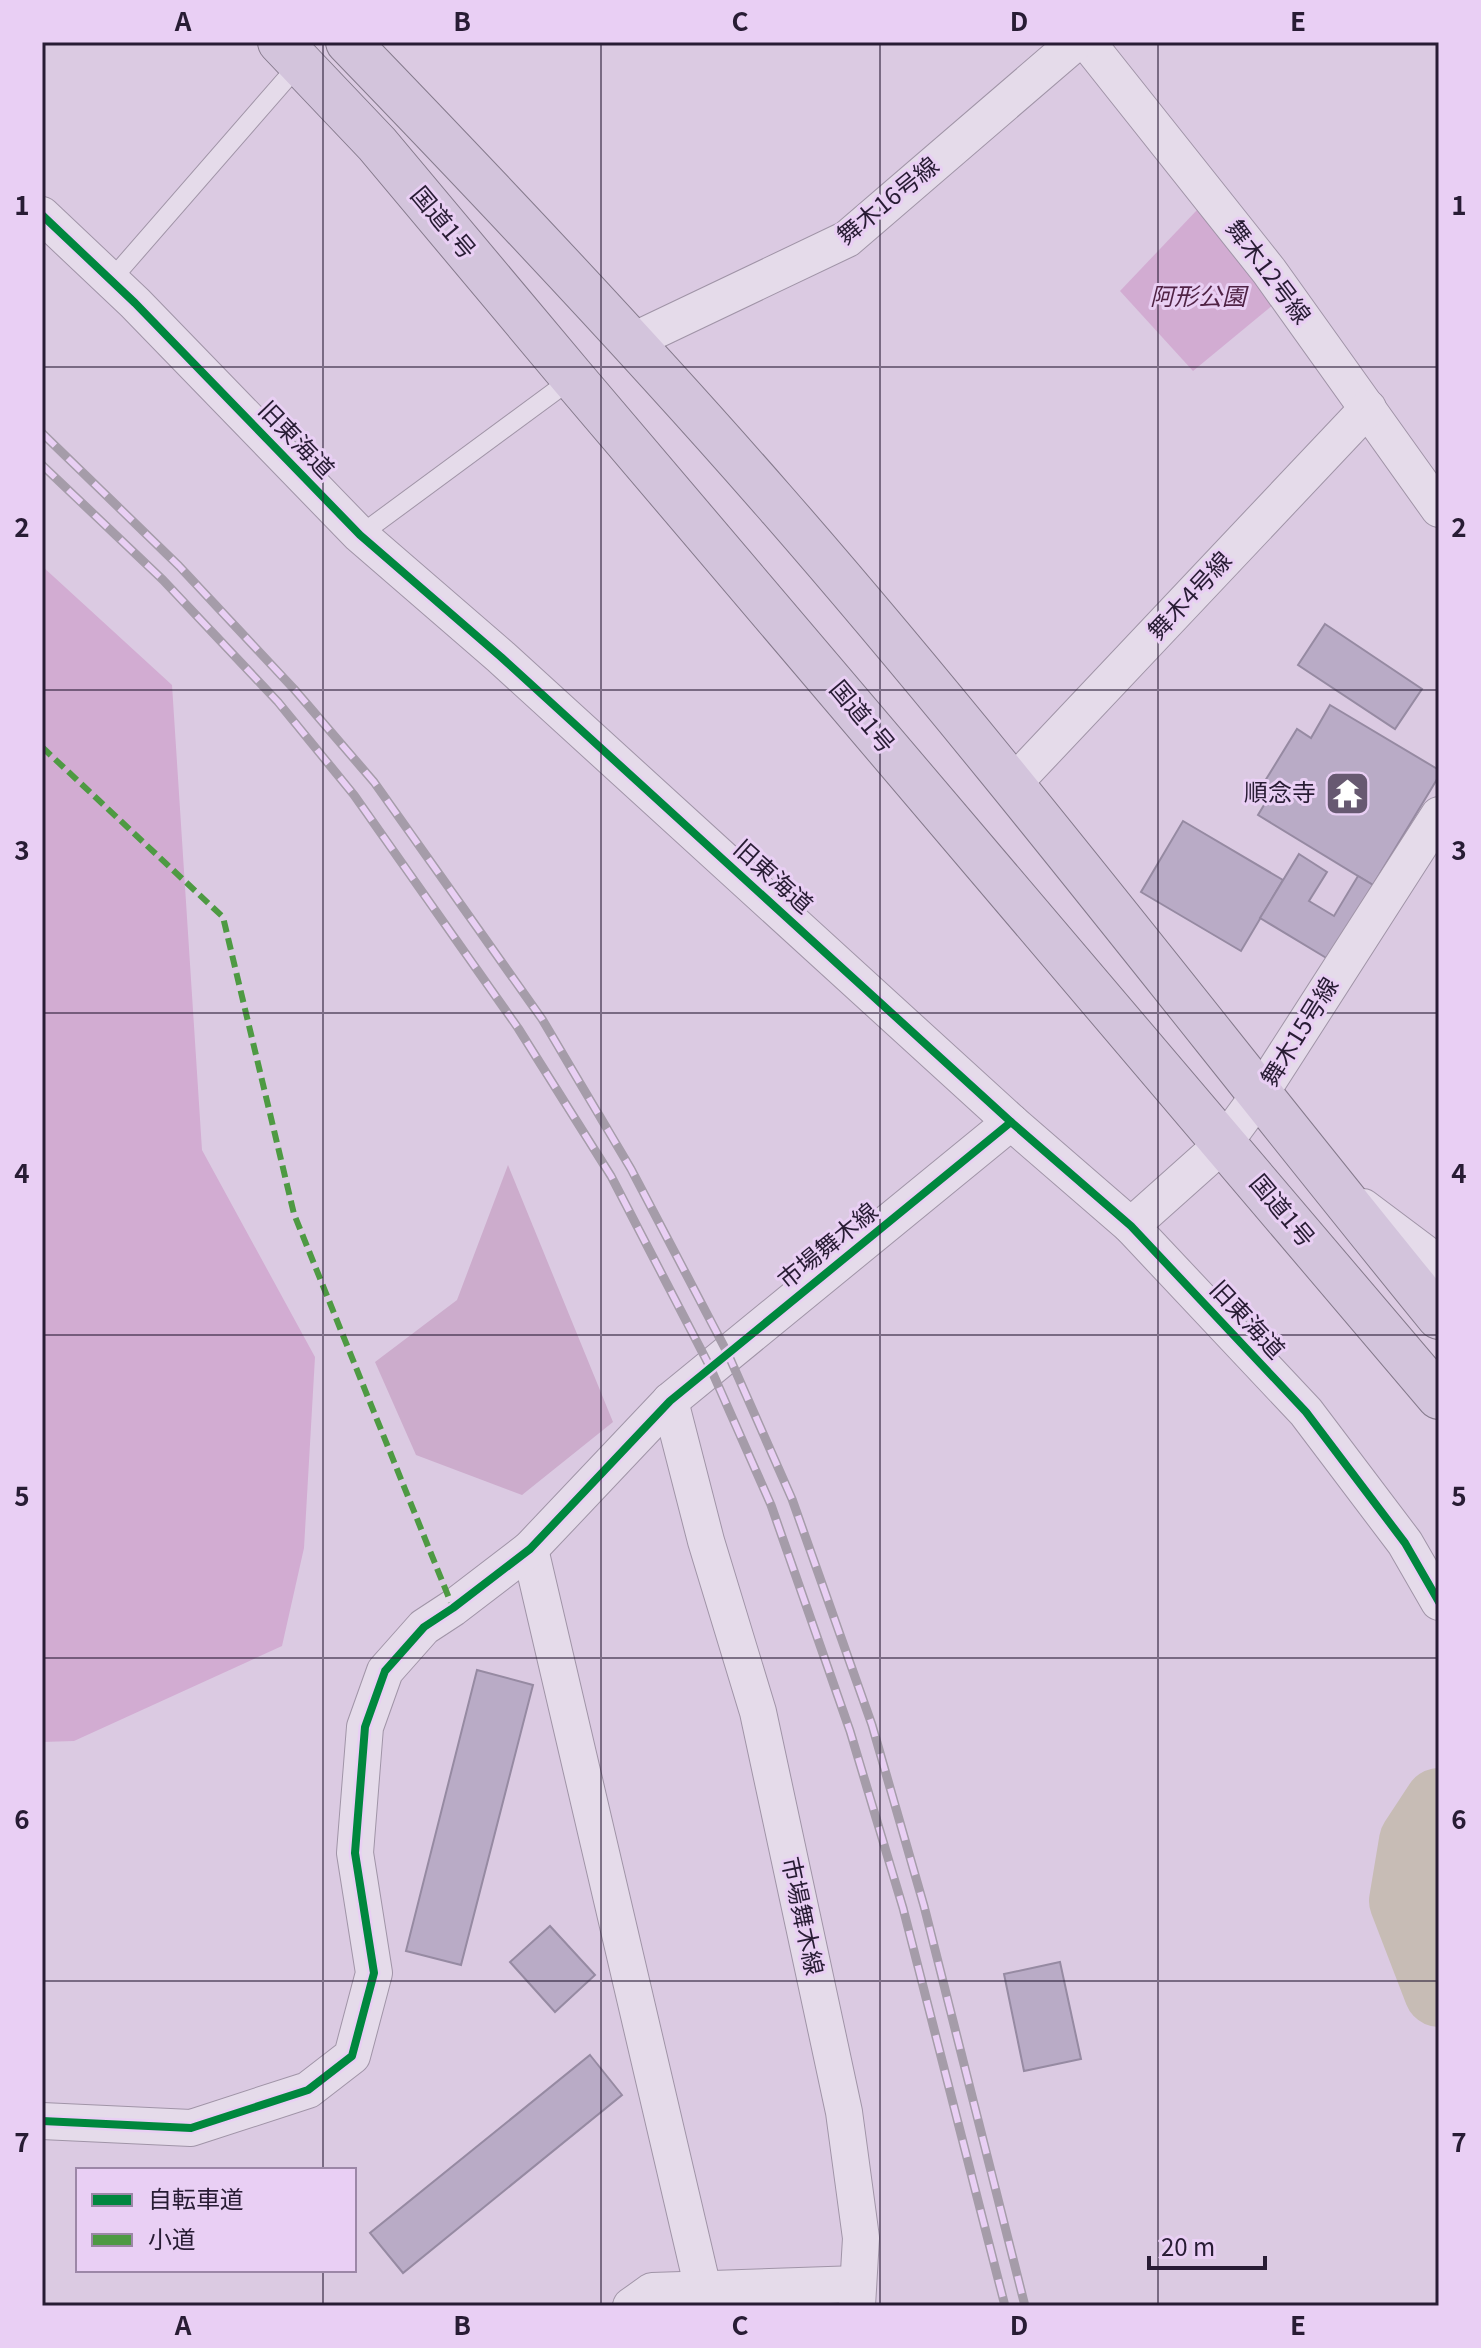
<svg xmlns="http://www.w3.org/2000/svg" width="1481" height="2348" font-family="Georgia,'Noto Sans JP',serif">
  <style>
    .green { fill: #d2acd2 }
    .cemetery { fill: #ccaccc }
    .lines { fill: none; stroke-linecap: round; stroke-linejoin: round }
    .river { stroke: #c7bcb5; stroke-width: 70 }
    .building { fill: #b9abc6; stroke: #968aa2; stroke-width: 2 }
    .service-casing { stroke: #a094a7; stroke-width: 20 }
    .minor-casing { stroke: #a094a7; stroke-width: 38 }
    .trunk-casing { stroke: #857a8c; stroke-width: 46 }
    .service { stroke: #e5dbea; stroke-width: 18 }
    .minor { stroke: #e5dbea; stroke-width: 36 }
    .trunk { stroke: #d3c4dc; stroke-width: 44 }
    .rail-casing { stroke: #a59ca9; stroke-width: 9 }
    .rail { stroke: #e9cff4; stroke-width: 6; stroke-dasharray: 18; stroke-linecap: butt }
    .quiet { stroke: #4e9a43; stroke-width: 6; stroke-dasharray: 12 6; stroke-linecap: butt }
    .cycleway-casing { stroke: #e9cff4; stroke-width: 13 }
    .cycleway { stroke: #00873e; stroke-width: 8 }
    .grid { fill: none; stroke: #281c34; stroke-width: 2; stroke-opacity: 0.55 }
    .labels { text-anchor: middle; stroke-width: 6; stroke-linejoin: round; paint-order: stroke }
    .street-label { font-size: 24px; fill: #281c34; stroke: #e9cff4 }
    .park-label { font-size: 24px; font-style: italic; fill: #502345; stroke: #e9cff4 }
    .poi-label { font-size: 24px; fill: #281c34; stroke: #e9cff4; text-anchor: end }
    .neatline { fill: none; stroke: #281c34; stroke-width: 3 }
    .grid-label { font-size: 26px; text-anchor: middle; font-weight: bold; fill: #281c34 }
  </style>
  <rect width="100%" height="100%" fill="#dbcae2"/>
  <g class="green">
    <path d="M1197,210L1274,304L1193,371L1120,291Z"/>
    <path d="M42,566L172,685L202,1150L315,1357L304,1548L282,1646L74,1741L42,1742Z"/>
  </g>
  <path class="cemetery" d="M508,1165L613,1422L522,1495L416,1455L375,1362L457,1300Z"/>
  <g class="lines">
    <path class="river" d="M1439,1803L1414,1841L1404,1901L1439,1992"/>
  </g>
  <g class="building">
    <path d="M1325,624L1422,689L1395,729L1298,665Z"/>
    <path d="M1330,705L1439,770V776L1373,885L1258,815L1275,787L1265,781L1297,729L1311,738Z"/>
    <path d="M1183,821L1283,880L1241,951L1141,892Z"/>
    <path d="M1299,854L1327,872L1309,901L1334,916L1358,876L1373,885L1328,959L1260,918Z"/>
    <path d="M477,1670L533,1685L461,1965L406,1951Z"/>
    <path d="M550,1926L595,1975L555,2012L510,1962Z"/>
    <path d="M1060,1962L1081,2059L1024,2071L1004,1974Z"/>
    <path d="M590,2055L622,2095L403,2273L370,2233Z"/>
  </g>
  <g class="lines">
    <defs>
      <g id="service">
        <path d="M111,280L300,63"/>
        <path d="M360,535L573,378"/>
      </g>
      <g id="minor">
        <path d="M1087,42L1269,271L1439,509"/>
        <path d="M42,215L135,303L360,535L501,657L1011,1122L1131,1226L1306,1412L1405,1543L1439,1602"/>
        <path d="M631,342L847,239L1076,42"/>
        <path d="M1012,785L1368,408"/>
        <path d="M1363,1207L1439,1264"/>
        <path d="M1131,1226L1224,1143L1260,1094L1439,815"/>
        <path d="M670,1401L706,1541L758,1712L844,2112L861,2238L857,2306"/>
        <path d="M530,1549L703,2289"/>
        <path d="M42,2121L191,2128L308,2090L352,2056L374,1973L355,1853L365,1727L385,1671L424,1627L453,1608L530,1549L670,1401L1011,1122"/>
        <path d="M631,2306L652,2291L858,2284"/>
      </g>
      <g id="trunk">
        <path d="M280,42L377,144L573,378L1439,1397"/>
        <path d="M348,42C493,192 636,343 773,500C1004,764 1217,1045 1439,1317"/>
      </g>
    </defs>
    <use href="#service" class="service-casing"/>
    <use href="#minor" class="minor-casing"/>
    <use href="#trunk" class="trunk-casing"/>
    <use href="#service" class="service"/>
    <use href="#minor" class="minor"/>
    <use href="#trunk" class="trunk"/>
    <defs>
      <g id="rail">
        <path d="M42,433L179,566L294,689L374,782L542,1019L631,1169L728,1354L792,1499L872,1725L924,1906L1025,2306"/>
        <path d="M42,465L163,580L278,702L354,795L518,1028L611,1176L710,1367L771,1505L850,1731L903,1908L1005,2306"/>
      </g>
    </defs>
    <use href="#rail" class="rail-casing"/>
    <use href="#rail" class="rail"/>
    <path class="quiet" d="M42,747L223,917L294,1214L453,1608"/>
    <defs>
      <g id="cycleway">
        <path d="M42,215L135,303L360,535L501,657L1011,1122L1131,1226L1306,1412L1405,1543L1439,1602"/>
        <path d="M42,2121L191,2128L308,2090L352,2056L374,1973L355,1853L365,1727L385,1671L424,1627L453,1608L530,1549L670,1401L1011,1122"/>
      </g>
    </defs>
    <use href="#cycleway" class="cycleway-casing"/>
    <use href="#cycleway" class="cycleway"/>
  </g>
  <path class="grid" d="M323,42V2170M601,42V2306M880,42V2306M1158,42V2306M42,367H1439M42,690H1439M42,1013H1439M42,1335H1439M42,1658H1439M42,1981H1439M323,2270V2306"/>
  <defs>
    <symbol id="temple-square" viewBox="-11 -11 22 22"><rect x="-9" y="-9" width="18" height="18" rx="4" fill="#675971" stroke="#e9cff4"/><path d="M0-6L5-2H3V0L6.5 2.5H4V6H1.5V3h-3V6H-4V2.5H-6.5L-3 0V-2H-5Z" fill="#fff"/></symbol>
  </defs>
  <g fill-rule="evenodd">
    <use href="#temple-square" x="1322" y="768" width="51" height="51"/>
  </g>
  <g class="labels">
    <g class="street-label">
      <text transform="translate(888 201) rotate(-39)" y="8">舞木16号線</text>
      <text transform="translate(443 223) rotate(50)" y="8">国道1号</text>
      <text transform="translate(1268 272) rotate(53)" y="8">舞木12号線</text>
      <text transform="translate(296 440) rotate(46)" y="8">旧東海道</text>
      <text transform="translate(1190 596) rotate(-47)" y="8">舞木4号線</text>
      <text transform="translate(862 717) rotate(50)" y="8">国道1号</text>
      <text transform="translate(773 877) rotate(42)" y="8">旧東海道</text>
      <text transform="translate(1300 1032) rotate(-58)" y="8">舞木15号線</text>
      <text transform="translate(1282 1211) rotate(50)" y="8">国道1号</text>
      <text transform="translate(828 1246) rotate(-39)" y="8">市場舞木線</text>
      <text transform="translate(1247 1320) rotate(47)" y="8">旧東海道</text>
      <text transform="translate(802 1916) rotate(78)" y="8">市場舞木線</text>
    </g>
    <g class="park-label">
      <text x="1198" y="305">阿形公園</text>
    </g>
    <g class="poi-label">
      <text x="1316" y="801">順念寺</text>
    </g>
  </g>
  <rect width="1481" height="2348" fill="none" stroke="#e9cff4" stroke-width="88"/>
  <rect x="76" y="2168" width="280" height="104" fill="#e9cff4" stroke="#9c87a7" stroke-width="2"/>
  <rect x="92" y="2194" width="40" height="12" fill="#00873e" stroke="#9c87a7" stroke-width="2"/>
  <text x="148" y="2208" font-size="24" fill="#281c34">自転車道</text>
  <rect x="92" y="2234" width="40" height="12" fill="#4e9a43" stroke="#9c87a7" stroke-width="2"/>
  <text x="148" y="2248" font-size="24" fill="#281c34">小道</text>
  <path d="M1149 2256v12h116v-12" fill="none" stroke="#281c34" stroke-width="4"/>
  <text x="1161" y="2256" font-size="24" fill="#281c34" stroke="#e9cff4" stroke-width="6" paint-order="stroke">20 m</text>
  <rect x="44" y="44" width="1393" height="2260" class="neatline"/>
  <g class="grid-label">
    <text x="183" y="31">A</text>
    <text x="462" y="31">B</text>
    <text x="740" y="31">C</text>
    <text x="1019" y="31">D</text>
    <text x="1298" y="31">E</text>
    <text x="22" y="215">1</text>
    <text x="1459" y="215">1</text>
    <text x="22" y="537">2</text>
    <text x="1459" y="537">2</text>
    <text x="22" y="860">3</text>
    <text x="1459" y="860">3</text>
    <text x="22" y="1183">4</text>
    <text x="1459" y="1183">4</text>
    <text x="22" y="1506">5</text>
    <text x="1459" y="1506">5</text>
    <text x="22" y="1829">6</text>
    <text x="1459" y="1829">6</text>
    <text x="22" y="2152">7</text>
    <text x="1459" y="2152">7</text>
    <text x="183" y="2335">A</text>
    <text x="462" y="2335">B</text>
    <text x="740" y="2335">C</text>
    <text x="1019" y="2335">D</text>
    <text x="1298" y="2335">E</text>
  </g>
</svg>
